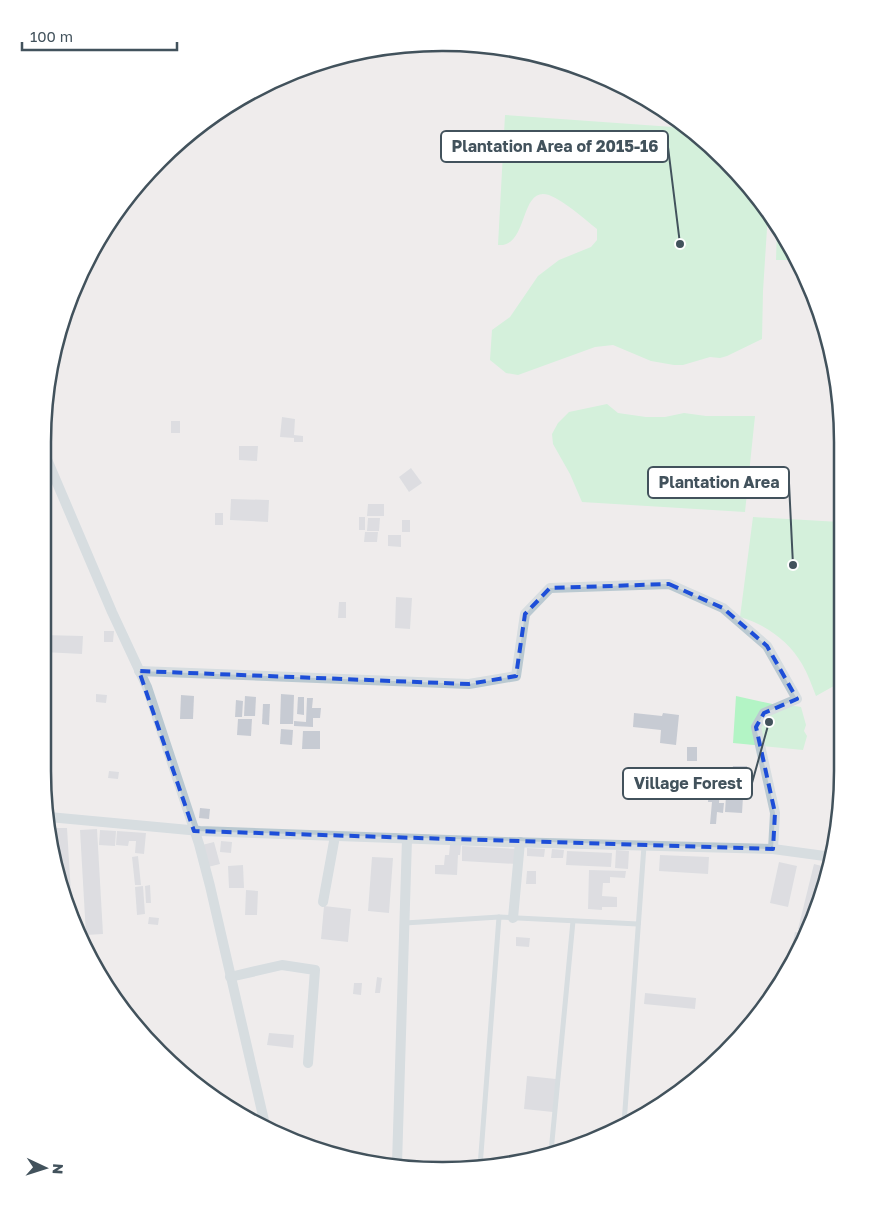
<svg xmlns="http://www.w3.org/2000/svg" width="885" height="1213" font-family="'Golos Text',sans-serif">
  <style>
    .green { fill: #b3f4c5 }
    .building { fill: #c7cbd3 }
    .lines { fill: none; stroke-linecap: round; stroke-linejoin: round }
    .service { stroke: #bac9d1; stroke-width: 5 }
    .minor { stroke: #bac9d1; stroke-width: 10 }
    .marked { fill: none; stroke: #1d4ed8; stroke-width: 4; stroke-dasharray: 10 6; stroke-linejoin: round }
    .rim { fill: none; stroke: #42525c; stroke-width: 2.5 }
    .leader { fill: none; stroke: #42525c; stroke-width: 2 }
    .callout-dot { fill: #42525c; stroke: #fff; stroke-width: 2 }
    .callout { fill: #fff; stroke: #42525c; stroke-width: 2 }
    .callout-label { font-size: 16px; text-anchor: middle; font-weight: bold; fill: #42525c }
  </style>
  <rect width="100%" height="100%" fill="#efecec"/>
  <g class="green">
    <path d="M505,115L687,128L706,142L760,199L768,213L763,291L762,339L727,356L720,358L710,357L683,365H674L651,361L613,345L595,347L518,375L506,373L490,360L492,330L510,317L538,276L559,260L591,247L597,240V229C583,218 566,202 549,195C519,185 529,248 498,245Z"/>
    <path d="M777,228L795,260H776Z"/>
    <path d="M607,404L618,413L646,417H665L684,413L706,416H755L745,512L582,502L570,474L553,444L552,434L558,423L569,412Z"/>
    <path d="M753,517L840,522L841,682L816,696C812,686 808,674 802,664C789,641 765,624 740,617Z"/>
    <path d="M736,696L777,705H789L801,707L806,725L804,731L807,736L803,750L733,743Z"/>
  </g>
  <g class="building">
    <path d="M282,417L295,419L294,435L303,436V442H294V438L280,437Z"/>
    <rect x="171" y="421" width="9" height="12"/>
    <path d="M239,446H258L257,461L239,460Z"/>
    <path d="M411,468L422,483L409,492L399,477Z"/>
    <path d="M231,499L269,500L268,522L230,520Z"/>
    <path d="M368,504H384V516H367Z"/>
    <rect x="215" y="513" width="8" height="12"/>
    <rect x="359" y="517" width="6" height="13"/>
    <path d="M368,518H380L379,531H367Z"/>
    <rect x="402" y="520" width="8" height="12"/>
    <path d="M365,532H378L377,542H364Z"/>
    <path d="M388,535H401V547L388,546Z"/>
    <path d="M396,597L412,598L410,629L395,628Z"/>
    <path d="M339,602H346V618H338Z"/>
    <path d="M104,631H114L113,642H104Z"/>
    <path d="M43,635L83,636L82,654L43,652Z"/>
    <path d="M96,694L107,695L106,703L96,702Z"/>
    <path d="M281,694L294,695L293,724H280Z"/>
    <path d="M181,695L194,696L193,719H180Z"/>
    <path d="M245,696L256,697L255,716H244Z"/>
    <path d="M298,697H304V715L297,714Z"/>
    <path d="M307,698H313L312,708H321L320,718H313V727L294,726V721L306,722Z"/>
    <path d="M236,700L243,701L242,717H235Z"/>
    <path d="M263,704H270L269,725L262,724Z"/>
    <path d="M634,713L662,716L663,713L679,715L676,745L660,743L661,730L633,727Z"/>
    <path d="M238,719H252L251,736L237,735Z"/>
    <path d="M281,729L293,730L292,745L280,744Z"/>
    <path d="M303,731H320V749H302Z"/>
    <rect x="687" y="747" width="10" height="14"/>
    <path d="M733,766H747V783L727,782V770H732Z"/>
    <path d="M109,771L119,772L118,779L108,778Z"/>
    <path d="M709,785L720,786L719,803H724L723,813L717,812L716,824H710L712,802H708Z"/>
    <path d="M726,796L743,797L742,813L725,812Z"/>
    <path d="M200,808L210,809L209,819L199,818Z"/>
    <path d="M53,828H67L72,910L56,875Z"/>
    <path d="M97,829L103,934L86,935L80,830Z"/>
    <path d="M100,830L116,831L115,846L99,845Z"/>
    <path d="M117,831L146,833L144,854L135,853L136,841H129L128,846L116,845Z"/>
    <path d="M221,841L232,842L231,853L220,852Z"/>
    <path d="M214,842L220,864L208,867L202,845Z"/>
    <path d="M450,845H461L460,855H458L457,875L435,874V865H444L445,855H449Z"/>
    <path d="M462,846L517,849L516,864L462,861Z"/>
    <path d="M527,848L545,849L544,857L527,856Z"/>
    <path d="M552,849L564,850L563,858H551Z"/>
    <path d="M616,850L629,851L628,869L615,868Z"/>
    <path d="M567,851L612,853L611,867L566,865Z"/>
    <path d="M660,855L709,857L708,874L659,871Z"/>
    <path d="M138,856L141,885H135L132,857Z"/>
    <path d="M372,857L393,858L389,913L368,911Z"/>
    <path d="M779,862L797,866L788,907L770,903Z"/>
    <path d="M814,864L830,868L807,932L798,929Z"/>
    <path d="M243,865L244,888H229L228,866Z"/>
    <path d="M589,870L626,871L625,878L610,877V883H603L602,896L617,897V907H602V910L588,909Z"/>
    <path d="M527,871H536V884H526Z"/>
    <path d="M150,885L151,903H146L145,886Z"/>
    <path d="M143,886L145,914L137,915L135,887Z"/>
    <path d="M246,890L258,891L257,915H245Z"/>
    <path d="M324,906L351,909L348,942L321,939Z"/>
    <path d="M149,917L159,918L158,925L148,924Z"/>
    <path d="M795,932L806,934L801,948L788,967Z"/>
    <path d="M516,937L530,938L529,947L516,946Z"/>
    <path d="M377,977L382,978L380,993H375Z"/>
    <path d="M354,983H362L361,995L353,994Z"/>
    <path d="M645,993L696,998L695,1009L644,1004Z"/>
    <path d="M269,1033L294,1035L293,1048L267,1045Z"/>
    <path d="M527,1076L556,1079L553,1112L524,1109Z"/>
  </g>
  <g class="lines">
    <g class="service">
      <path d="M405,923L499,917L638,924"/>
      <path d="M624,1124L644,846"/>
      <path d="M551,1152L573,921"/>
      <path d="M480,1167L499,917"/>
    </g>
    <g class="minor">
      <path d="M43,450L112,612L147,687L199,844L210,886L266,1129"/>
      <path d="M139,671L469,684L516,676L525,614L550,588L669,584L723,608L767,646L797,699L764,713L756,727L775,813L773,849"/>
      <path d="M49,817L200,831L505,842L773,849L832,857"/>
      <path d="M323,902L335,836"/>
      <path d="M513,918L520,842"/>
      <path d="M230,977L282,965L315,970L308,1063"/>
      <path d="M397,1164L407,839"/>
    </g>
  </g>
  <path d="M0 0H885V1213H0ZM669,584L723,608L767,646L797,699L764,713L756,727L775,813L773,849L194,831L139,671L469,684L516,676L525,614L550,588Z" fill="#efecec" fill-opacity=".55" fill-rule="evenodd"/>
  <path class="marked" d="M669,584L723,608L767,646L797,699L764,713L756,727L775,813L773,849L194,831L139,671L469,684L516,676L525,614L550,588Z"/>
  <path d="M0 0H885V1213H0ZM442 51H443A391 391 0 0 1 834 442V771A391 391 0 0 1 443 1162H442A391 391 0 0 1 51 771V442A391 391 0 0 1 442 51Z" fill="#fff" fill-rule="evenodd"/>
  <path class="rim" d="M442 51H443A391 391 0 0 1 834 442V771A391 391 0 0 1 443 1162H442A391 391 0 0 1 51 771V442A391 391 0 0 1 442 51Z"/>
  <path class="leader" d="M680 244L668 147M793 565L789 483M769 722L752 783"/>
  <g class="callout-dot">
    <circle cx="680" cy="244" r="5"/>
    <circle cx="793" cy="565" r="5"/>
    <circle cx="769" cy="722" r="5"/>
  </g>
  <g class="callout">
    <rect x="441" y="131" width="227" height="31" rx="5"/>
    <rect x="648" y="467" width="141" height="31" rx="5"/>
    <rect x="623" y="768" width="129" height="31" rx="5"/>
  </g>
  <g class="callout-label">
    <text x="555" y="152">Plantation Area of 2015-16</text>
    <text x="719" y="488">Plantation Area</text>
    <text x="688" y="789">Village Forest</text>
  </g>
  <g transform="translate(45 1168) rotate(94)" stroke="#ffffff" stroke-width="4" paint-order="stroke">
  <path d="M0-4L9 19L0 12L-9 19Z" fill="#42525c"/>
  <text y="-8" font-size="14" font-weight="bold" text-anchor="middle" fill="#42525c">N</text>
  </g>
  <path d="M22 42v8h155v-8" fill="none" stroke="#42525c" stroke-width="2.5"/>
  <text x="30" y="42" font-size="15" fill="#42525c" stroke="#ffffff" stroke-width="4" paint-order="stroke">100 m</text>
</svg>
